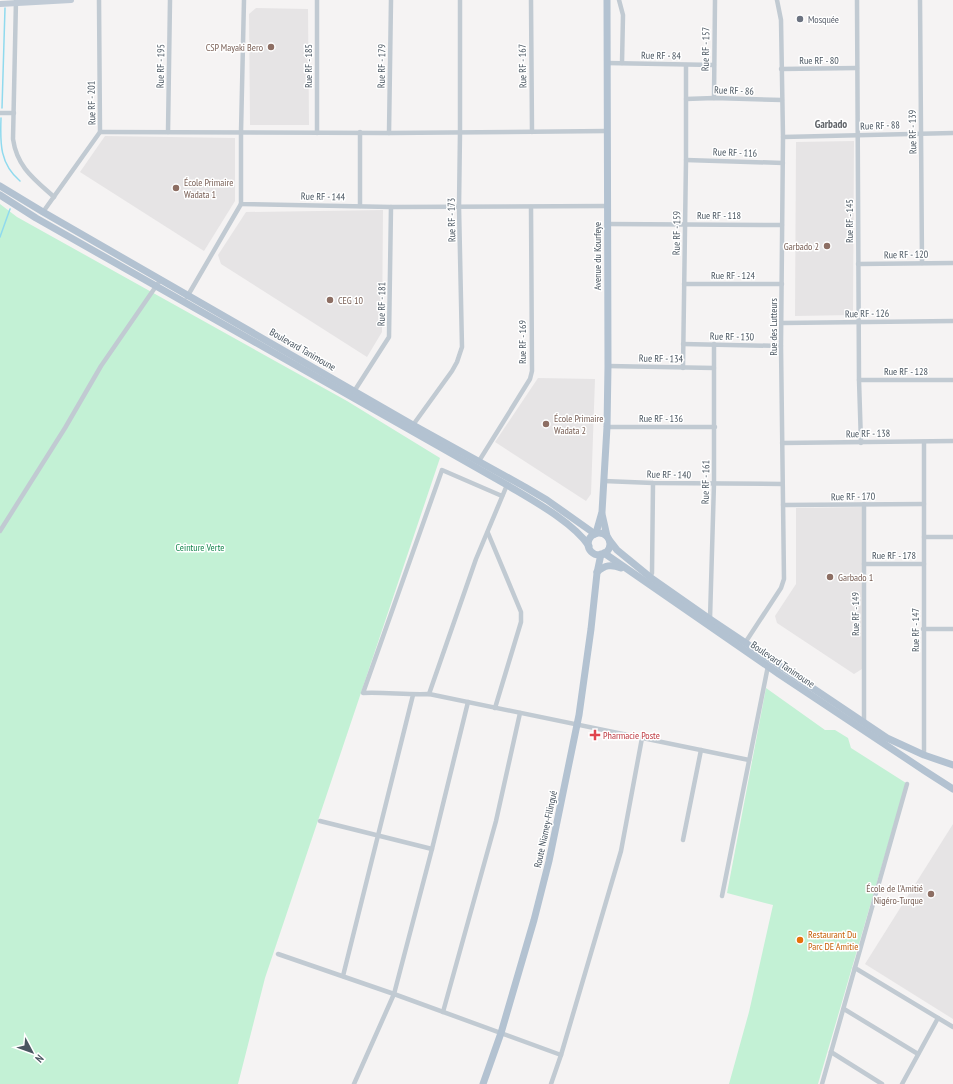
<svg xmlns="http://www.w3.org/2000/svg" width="953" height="1084" font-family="'PT Sans Narrow',sans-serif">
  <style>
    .education { fill: #e6e4e5 }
    .park { fill: #c3f1d5 }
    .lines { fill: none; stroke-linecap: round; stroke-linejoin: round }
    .stream { stroke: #90daee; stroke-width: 1.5 }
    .street { stroke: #c1cad2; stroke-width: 4.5 }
    .secondary { stroke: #c1cbd6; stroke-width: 6 }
    .primary { stroke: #b3c2d1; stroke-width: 7 }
    .worship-dot { fill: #6b7280; stroke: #fff; stroke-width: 1.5 }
    .education-dot { fill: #8d6e63; stroke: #fff; stroke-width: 1.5 }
    .health-dot { fill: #e0444e; stroke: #fff; stroke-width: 1.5 }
    .food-dot { fill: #e8710a; stroke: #fff; stroke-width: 1.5 }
    .labels { text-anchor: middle; stroke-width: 3; stroke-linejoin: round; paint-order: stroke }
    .worship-label { font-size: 10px; fill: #5b616d; stroke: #fff; text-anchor: start }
    .education-label { font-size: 10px; fill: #785e54; stroke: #fff; text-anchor: start }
    .street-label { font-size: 10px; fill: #4a5661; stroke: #fff }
    .park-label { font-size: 10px; fill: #17864f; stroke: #fff }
    .health-label { font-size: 10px; fill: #be3a42; stroke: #fff; text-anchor: start }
    .food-label { font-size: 10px; fill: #c56008; stroke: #fff; text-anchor: start }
    .neighbourhood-label { font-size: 11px; font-weight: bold; fill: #5f6368; stroke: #fff }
  </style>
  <rect width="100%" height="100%" fill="#f5f3f3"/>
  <g class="education">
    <path d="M256,8L308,9L309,125H250L249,14Z"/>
    <path d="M105,136L235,138V201L204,251L80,172Z"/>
    <path d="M854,141L853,315L795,316L796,142Z"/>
    <path d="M383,210L382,332L367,357L221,264L218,255L246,212Z"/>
    <path d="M538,378L595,379L591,494L586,501L495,442Z"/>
    <path d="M862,507V669L854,674L777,623L775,616L796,584V508Z"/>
    <path d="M953,824V1019L865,964Z"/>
  </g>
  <g class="park">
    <path d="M0,204L17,217L347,401L440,458L265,978L238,1084H0Z"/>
    <path d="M766,688L825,730H835L848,738L851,748L906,783L818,1084H729L749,1012L773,905L727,893Z"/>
  </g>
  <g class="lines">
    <g class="stream">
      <path d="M2,108L5,8"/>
      <path d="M1,118C0,144 0,164 20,181"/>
      <path d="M0,237L10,209"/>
    </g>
    <g class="street">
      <path d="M16,0L13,139C17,167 34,179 54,197"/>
      <path d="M244,0L241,132V204L391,207L607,206"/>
      <path d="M531,0L532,132"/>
      <path d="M619,0L623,15L622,63"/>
      <path d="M857,0L859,380L861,443"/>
      <path d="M920,0L922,263"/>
      <path d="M607,63L714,65"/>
      <path d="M781,69L857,68"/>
      <path d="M714,98L715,0"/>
      <path d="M686,99L714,98L782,100"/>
      <path d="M0,113H14"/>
      <path d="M100,132L389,133L607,131"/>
      <path d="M168,132L170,0"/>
      <path d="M360,132V206"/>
      <path d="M317,133V0"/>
      <path d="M389,133L391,0"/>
      <path d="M783,137L953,133"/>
      <path d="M686,160L783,163"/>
      <path d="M43,212L100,132L99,0"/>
      <path d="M608,224L782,225"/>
      <path d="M858,264L953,263"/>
      <path d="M684,284H782"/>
      <path d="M187,297L241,204"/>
      <path d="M782,323L953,321"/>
      <path d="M683,344L781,346"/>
      <path d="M608,366L714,368"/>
      <path d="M683,368L686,160V65"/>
      <path d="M859,380H953"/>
      <path d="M355,390L389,337L391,207"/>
      <path d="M413,425L452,371L457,362L462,347L459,207L460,132V0"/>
      <path d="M607,427H715"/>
      <path d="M924,442V755"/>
      <path d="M782,443L953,441"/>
      <path d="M479,461L530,379L532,371L531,207"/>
      <path d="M604,481L653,483L782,484"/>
      <path d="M502,496L442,470L363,693C385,692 407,695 429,694L749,760"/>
      <path d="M783,505L924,504"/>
      <path d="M0,531L65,428L101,366L161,279"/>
      <path d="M488,533L516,600L521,612V622L495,708"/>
      <path d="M924,537H953"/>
      <path d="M864,564H924"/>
      <path d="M650,577L652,573L653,483"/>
      <path d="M710,619L714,483V344"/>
      <path d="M923,629H953"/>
      <path d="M745,643L781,588L784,579L781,346L783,137L781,20L777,0"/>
      <path d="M429,694L476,559L507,485"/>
      <path d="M864,723V504"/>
      <path d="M320,821L432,849"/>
      <path d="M683,840L701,750"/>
      <path d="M722,896L768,666"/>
      <path d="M278,954L394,994L561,1055"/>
      <path d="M855,968L953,1027"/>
      <path d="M343,976L413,695"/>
      <path d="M844,1009L918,1054"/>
      <path d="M443,1012L496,821L520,713"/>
      <path d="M831,1052L882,1084"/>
      <path d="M354,1084L394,994L432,849L468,702"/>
      <path d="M551,1084L561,1055L621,851L642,738"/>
      <path d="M822,1084L907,784"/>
      <path d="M902,1084L938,1018"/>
    </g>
    <path class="secondary" d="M0,4L71,0"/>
    <g class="primary">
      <path d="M0,186L43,212L413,425L525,487L547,500L595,534"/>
      <path d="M0,195L36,218L507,485C532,500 573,522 589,546"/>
      <path d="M602,514L607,536"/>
      <path d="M596,533L602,512L607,427L608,366L607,0"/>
      <circle cx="599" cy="544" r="11"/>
      <path d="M610,541L617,550L650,577L710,619L887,738L924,755L953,765"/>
      <path d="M604,553L779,674L925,771L953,789"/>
      <path d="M597,572C605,565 611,564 621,568"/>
      <path d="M483,1084L501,1033L534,920L549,861L579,715L591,629L597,573L601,554"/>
    </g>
  </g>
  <circle class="worship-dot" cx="800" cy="19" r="4"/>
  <g class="education-dot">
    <circle cx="271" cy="47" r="4"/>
    <circle cx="176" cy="188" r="4"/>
    <circle cx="827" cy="246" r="4"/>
    <circle cx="330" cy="300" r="4"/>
    <circle cx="546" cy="424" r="4"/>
    <circle cx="830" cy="577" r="4"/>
    <circle cx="931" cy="894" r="4"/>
  </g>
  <path class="health-dot" d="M593 729h4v4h4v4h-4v4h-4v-4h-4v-4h4z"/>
  <circle class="food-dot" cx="800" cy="940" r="4"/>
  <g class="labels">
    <g class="worship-label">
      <text x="808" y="23">Mosquée</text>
    </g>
    <g class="education-label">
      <text x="263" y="51" text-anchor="end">CSP Mayaki Bero</text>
      <text x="184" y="186">École Primaire<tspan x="184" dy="12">Wadata 1</tspan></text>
      <text x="819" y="250" text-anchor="end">Garbado 2</text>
      <text x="338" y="304">CEG 10</text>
      <text x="554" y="422">École Primaire<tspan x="554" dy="12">Wadata 2</tspan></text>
      <text x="838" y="581">Garbado 1</text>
      <text x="923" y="892" text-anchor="end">École de l'Amitié<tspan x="923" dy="12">Nigéro-Turque</tspan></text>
    </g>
    <g class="street-label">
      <text transform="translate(705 49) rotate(-89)" y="4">Rue RF - 157</text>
      <text transform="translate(661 55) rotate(1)" y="4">Rue RF - 84</text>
      <text x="819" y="64">Rue RF - 80</text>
      <text transform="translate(160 66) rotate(-89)" y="4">Rue RF - 195</text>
      <text transform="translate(308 66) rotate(-90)" y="4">Rue RF - 185</text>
      <text transform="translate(381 66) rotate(-89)" y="4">Rue RF - 179</text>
      <text transform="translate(522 66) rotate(-91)" y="4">Rue RF - 167</text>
      <text transform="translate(734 90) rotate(2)" y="4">Rue RF - 86</text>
      <text transform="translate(91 103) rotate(-91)" y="4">Rue RF - 201</text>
      <text transform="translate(880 125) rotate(-2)" y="4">Rue RF - 88</text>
      <text transform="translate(912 132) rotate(-91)" y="4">Rue RF - 139</text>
      <text transform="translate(735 152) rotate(2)" y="4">Rue RF - 116</text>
      <text transform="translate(323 196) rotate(1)" y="4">Rue RF - 144</text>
      <text x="719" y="219">Rue RF - 118</text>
      <text transform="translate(451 220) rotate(-91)" y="4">Rue RF - 173</text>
      <text transform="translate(849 221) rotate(-90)" y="4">Rue RF - 145</text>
      <text transform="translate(676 233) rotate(-89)" y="4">Rue RF - 159</text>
      <text transform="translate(906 254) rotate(-1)" y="4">Rue RF - 120</text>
      <text transform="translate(597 256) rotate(-90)" y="4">Avenue du Kourfeye</text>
      <text x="733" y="279">Rue RF - 124</text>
      <text transform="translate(381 304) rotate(-89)" y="4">Rue RF - 181</text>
      <text transform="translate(867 313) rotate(-1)" y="4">Rue RF - 126</text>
      <text transform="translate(773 327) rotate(-90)" y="4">Rue des Lutteurs</text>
      <text transform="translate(732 336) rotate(1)" y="4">Rue RF - 130</text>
      <text transform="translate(522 342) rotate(-90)" y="4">Rue RF - 169</text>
      <text transform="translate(303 349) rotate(30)" y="4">Boulevard Tanimoune</text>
      <text transform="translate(661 358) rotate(1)" y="4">Rue RF - 134</text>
      <text x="906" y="375">Rue RF - 128</text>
      <text x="661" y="422">Rue RF - 136</text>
      <text transform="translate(868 433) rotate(-1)" y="4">Rue RF - 138</text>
      <text transform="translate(669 474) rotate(1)" y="4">Rue RF - 140</text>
      <text transform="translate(705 482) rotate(-89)" y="4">Rue RF - 161</text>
      <text transform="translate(853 496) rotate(-1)" y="4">Rue RF - 170</text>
      <text x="894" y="559">Rue RF - 178</text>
      <text transform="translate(855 614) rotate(-90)" y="4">Rue RF - 149</text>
      <text transform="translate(915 630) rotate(-90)" y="4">Rue RF - 147</text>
      <text transform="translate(783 664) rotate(34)" y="4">Boulevard Tanimoune</text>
      <text transform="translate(545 829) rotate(-78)" y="4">Route Niamey-Filingué</text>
    </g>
    <g class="park-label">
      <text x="200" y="551">Ceinture Verte</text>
    </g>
    <g class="health-label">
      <text x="603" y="739">Pharmacie Poste</text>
    </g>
    <g class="food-label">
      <text x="808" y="938">Restaurant Du<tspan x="808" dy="12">Parc DE Amitie</tspan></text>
    </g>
    <g class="neighbourhood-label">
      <text x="831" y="128">Garbado</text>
    </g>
  </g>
  <g transform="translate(32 1052) rotate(131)" stroke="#ffffff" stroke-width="3" paint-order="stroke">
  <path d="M0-3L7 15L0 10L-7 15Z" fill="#4a5661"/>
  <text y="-6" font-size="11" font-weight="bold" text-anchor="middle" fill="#4a5661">N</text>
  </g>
</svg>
